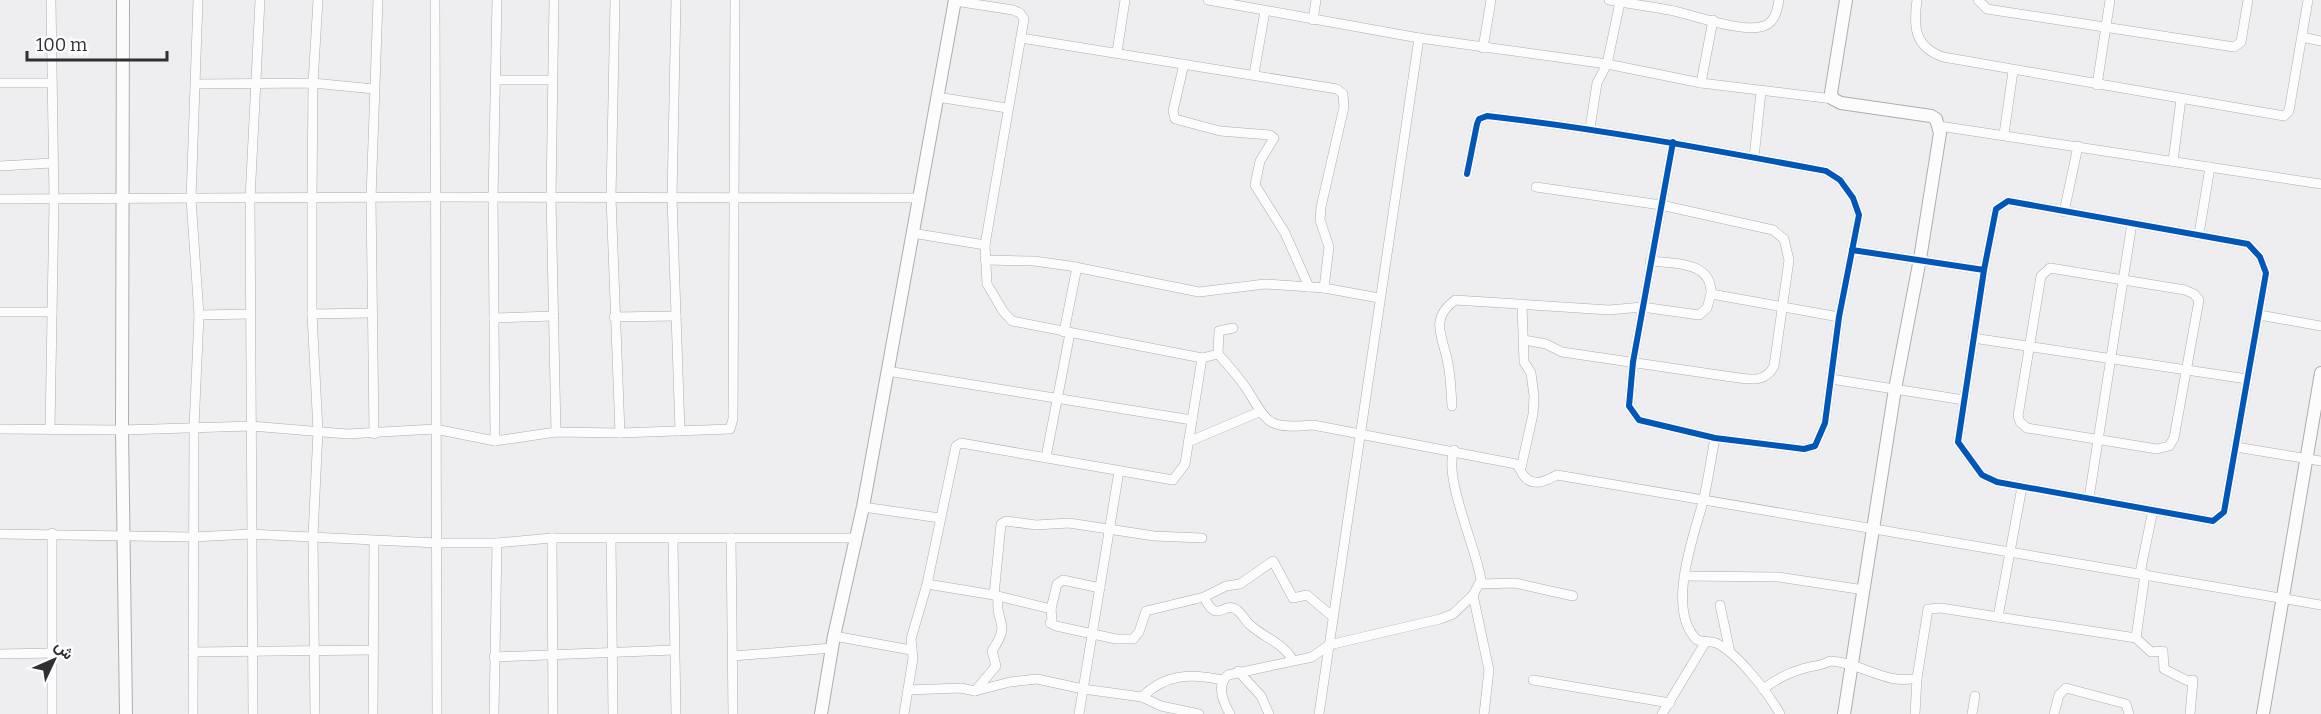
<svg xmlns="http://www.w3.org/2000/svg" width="2321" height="714" font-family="Bitter,Vazirmatn,serif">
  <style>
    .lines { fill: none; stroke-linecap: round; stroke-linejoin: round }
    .minor-casing { stroke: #adacae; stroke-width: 10 }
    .tertiary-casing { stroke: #adacae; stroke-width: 14 }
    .minor { stroke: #fcfcfd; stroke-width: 9 }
    .tertiary { stroke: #fcfcfd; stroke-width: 12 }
    .cycleway-casing { stroke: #fcfafe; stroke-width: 10 }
    .cycleway { stroke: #0057b8; stroke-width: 6 }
  </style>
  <rect width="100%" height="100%" fill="#eeedef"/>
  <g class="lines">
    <defs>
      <g id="minor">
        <path d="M435,0L437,714"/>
        <path d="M554,0L551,198L556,432"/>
        <path d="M615,0L611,197L620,433"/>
        <path d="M676,0L672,198L680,431"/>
        <path d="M1208,0L1419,38L1607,64L1701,83L1833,99"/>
        <path d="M1609,0C1629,4 1649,6 1669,10C1692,14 1742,34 1764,26C1775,22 1777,11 1779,0"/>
        <path d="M1917,0C1913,28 1915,47 1943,57L2284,116L2289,111L2308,0"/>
        <path d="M1978,0L1987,9L2234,47L2241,42L2248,0"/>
        <path d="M955,1L1013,10L1020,13L1024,19L985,245L987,284L1003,311L1012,321L1202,358L1218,354L1219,331L1233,328"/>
        <path d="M1313,20L1316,0"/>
        <path d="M2302,37L2321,41"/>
        <path d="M1021,38L1337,89L1343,94L1344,107L1321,207L1320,220L1329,247L1324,288"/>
        <path d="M1483,48L1491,0"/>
        <path d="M1117,52L1125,0"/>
        <path d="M1184,64L1173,111L1175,119L1220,131L1270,135L1274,138L1260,161L1255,185L1285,233L1309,287"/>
        <path d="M1254,74L1265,11"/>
        <path d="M496,80H553"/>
        <path d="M0,83H51"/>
        <path d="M1701,83L1713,20"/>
        <path d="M196,84L313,83L374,89"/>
        <path d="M2097,85L2110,0"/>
        <path d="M937,97L1007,108"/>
        <path d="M1939,126L2321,184"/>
        <path d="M1590,128L1597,83L1607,64L1620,2"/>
        <path d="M2004,134L2013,71"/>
        <path d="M1754,158L1761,92"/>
        <path d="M2173,161L2181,99"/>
        <path d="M0,166L52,163"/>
        <path d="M1467,174L1477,124L1479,119L1487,116C1601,129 1713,150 1826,171L1840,180L1853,198L1859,215L1839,317L1825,423L1815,446L1804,449L1715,438L1639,420L1629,406L1633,362L1673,142"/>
        <path d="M0,199L434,197L918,198"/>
        <path d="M2064,212L2078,146"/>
        <path d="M912,233L985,245"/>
        <path d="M2199,234L2210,167"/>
        <path d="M1852,250L1984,270L1958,442L1982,475L1997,482L2213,521L2224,512L2266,273L2260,257L2248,244L2008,201L1996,209L1984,270"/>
        <path d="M985,260L1034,261L1070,266L1199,292L1265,284L1324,288L1379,298"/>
        <path d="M1650,261C1675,264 1712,261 1711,294"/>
        <path d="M2050,268L2185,290L2194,294L2199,300L2174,438L2169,446L2157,449L2027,428L2020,422L2018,416L2041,276Z"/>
        <path d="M0,312H52"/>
        <path d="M312,314L371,313"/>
        <path d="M199,315L251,314"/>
        <path d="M2259,315L2321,326"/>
        <path d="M614,317L676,316"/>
        <path d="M494,318L554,316"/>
        <path d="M1064,332L1077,267"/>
        <path d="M1973,338L2247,379"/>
        <path d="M1524,340L1546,344L1562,352L1732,377C1748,379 1765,384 1774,366L1789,260L1784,239L1773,230L1661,205L1536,187"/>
        <path d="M1218,354C1228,365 1238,376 1246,388C1269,424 1266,429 1313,425L1516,464C1521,468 1520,472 1524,476C1534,488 1547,480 1557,475L2321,605"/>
        <path d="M887,371L1192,420"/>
        <path d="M1831,379L1964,400"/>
        <path d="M1452,406C1451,392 1451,378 1448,364C1444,338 1428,320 1455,300L1609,310L1642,307L1699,315L1707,308L1711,294L1839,317"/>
        <path d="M0,429L122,430L252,426L347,434L435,429L495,441L556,432L620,433L730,429L733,419L735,0"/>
        <path d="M50,430L54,201L51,0"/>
        <path d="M374,434L371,198L378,0"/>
        <path d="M1715,438C1711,459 1708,481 1703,502C1693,538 1666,610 1697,640C1703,642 1710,641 1716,643C1738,653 1768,693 1780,714"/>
        <path d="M495,441L493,198L497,0"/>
        <path d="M1188,442L1259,412"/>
        <path d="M2236,447L2321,461"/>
        <path d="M1454,450C1443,477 1476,547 1481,580L1473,595L1489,670L1484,714"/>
        <path d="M1046,457L1070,333"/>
        <path d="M1521,468L1533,414L1534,396L1531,373L1524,362L1522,304"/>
        <path d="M2089,498L2132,223"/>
        <path d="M863,507L940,518"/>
        <path d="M52,533V714"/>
        <path d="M0,534L193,537L251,534L437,543H497L552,538H856"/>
        <path d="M552,538L553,714"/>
        <path d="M731,538L733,714"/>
        <path d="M611,539L613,714"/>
        <path d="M673,540L676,714"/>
        <path d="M2140,573L2153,510"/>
        <path d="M1685,576L1778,577L1864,590"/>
        <path d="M927,584L994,595L1051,609L1057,584L1063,580L1100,588"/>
        <path d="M1480,584L1515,583L1573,596"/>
        <path d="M994,595L1001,524L1006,521L1036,525L1069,523L1154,536L1202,538"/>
        <path d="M1204,597C1218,626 1223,600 1237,610C1242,614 1245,620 1249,624C1264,638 1282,642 1293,660"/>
        <path d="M1720,605L1730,652"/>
        <path d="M1051,609L1052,620L1050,623L1056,626L1116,639H1133L1139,632L1146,611L1204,597L1226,586L1240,584L1273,561L1293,598L1307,595L1333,617"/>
        <path d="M1998,617L2136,638L2151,652L2163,651L2164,669L2188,681L2193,680L2190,714"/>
        <path d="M834,636L911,650"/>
        <path d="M2136,638L2145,574"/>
        <path d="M193,652L373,650"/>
        <path d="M0,654L52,653"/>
        <path d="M733,656L832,648"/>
        <path d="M494,657L674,650"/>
        <path d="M1238,671L1261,696L1269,714"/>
        <path d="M1533,680L1670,703"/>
        <path d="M1763,689C1775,680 1788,673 1802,669C1812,665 1820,667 1830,661C1860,662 1887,686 1917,678L1928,609L1941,608L1998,617L2022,487"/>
        <path d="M908,690L961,688L975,691L1010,682L1037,679L1083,689L1142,697L1161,706L1199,714"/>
        <path d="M975,691L996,666L992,651C1012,621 995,625 998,598"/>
        <path d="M1142,697C1165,674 1191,673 1222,680"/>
        <path d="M193,714L194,428L199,315L191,199L198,0"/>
        <path d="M253,714L250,199L260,0"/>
        <path d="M315,714L313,536L318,431L312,314V198L313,83L318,0"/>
        <path d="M373,714L374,541"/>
        <path d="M494,714L497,543"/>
        <path d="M904,714L913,658L911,639L927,584L956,446L961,443L1173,480L1185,464L1202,358"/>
        <path d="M1079,714L1119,471"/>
        <path d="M1230,714C1223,702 1216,685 1228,675L1312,657L1329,645L1440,619L1453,614L1473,595"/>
        <path d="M1319,714L1419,38"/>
        <path d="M1662,714L1705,643"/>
        <path d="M1915,714L1917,678"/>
        <path d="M1972,714L1975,696"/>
        <path d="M2054,714L2059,695L2066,688L2126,704L2129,714"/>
      </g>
      <g id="tertiary">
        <path d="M123,0L122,430L126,714"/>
        <path d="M821,714L834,636L863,507L955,0"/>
        <path d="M1844,714L1895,389L1920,259L1940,133L1936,119L1931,116L1841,103L1833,99L1831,93L1846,0"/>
        <path d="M2263,714L2321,373"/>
      </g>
    </defs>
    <use href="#minor" class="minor-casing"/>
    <use href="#tertiary" class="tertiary-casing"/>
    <use href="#minor" class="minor"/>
    <use href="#tertiary" class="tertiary"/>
    <defs>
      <g id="cycleway">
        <path d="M1467,174L1477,124L1479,119L1487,116C1601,129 1713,150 1826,171L1840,180L1853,198L1859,215L1839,317L1825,423L1815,446L1804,449L1715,438L1639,420L1629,406L1633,362L1673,142"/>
        <path d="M1852,250L1984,270L1958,442L1982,475L1997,482L2213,521L2224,512L2266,273L2260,257L2248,244L2008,201L1996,209L1984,270"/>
      </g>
    </defs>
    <use href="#cycleway" class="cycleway-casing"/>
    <use href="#cycleway" class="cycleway"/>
  </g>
  <g transform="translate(54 660) rotate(46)" stroke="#fcfafe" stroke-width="4.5" paint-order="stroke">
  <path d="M0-4.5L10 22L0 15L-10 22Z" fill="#302f31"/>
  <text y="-9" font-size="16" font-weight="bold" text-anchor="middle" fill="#302f31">ش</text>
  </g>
  <path d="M27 51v9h140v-9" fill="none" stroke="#302f31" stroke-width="3"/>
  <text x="36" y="51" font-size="18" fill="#302f31" stroke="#fcfafe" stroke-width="4.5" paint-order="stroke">100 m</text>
</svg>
